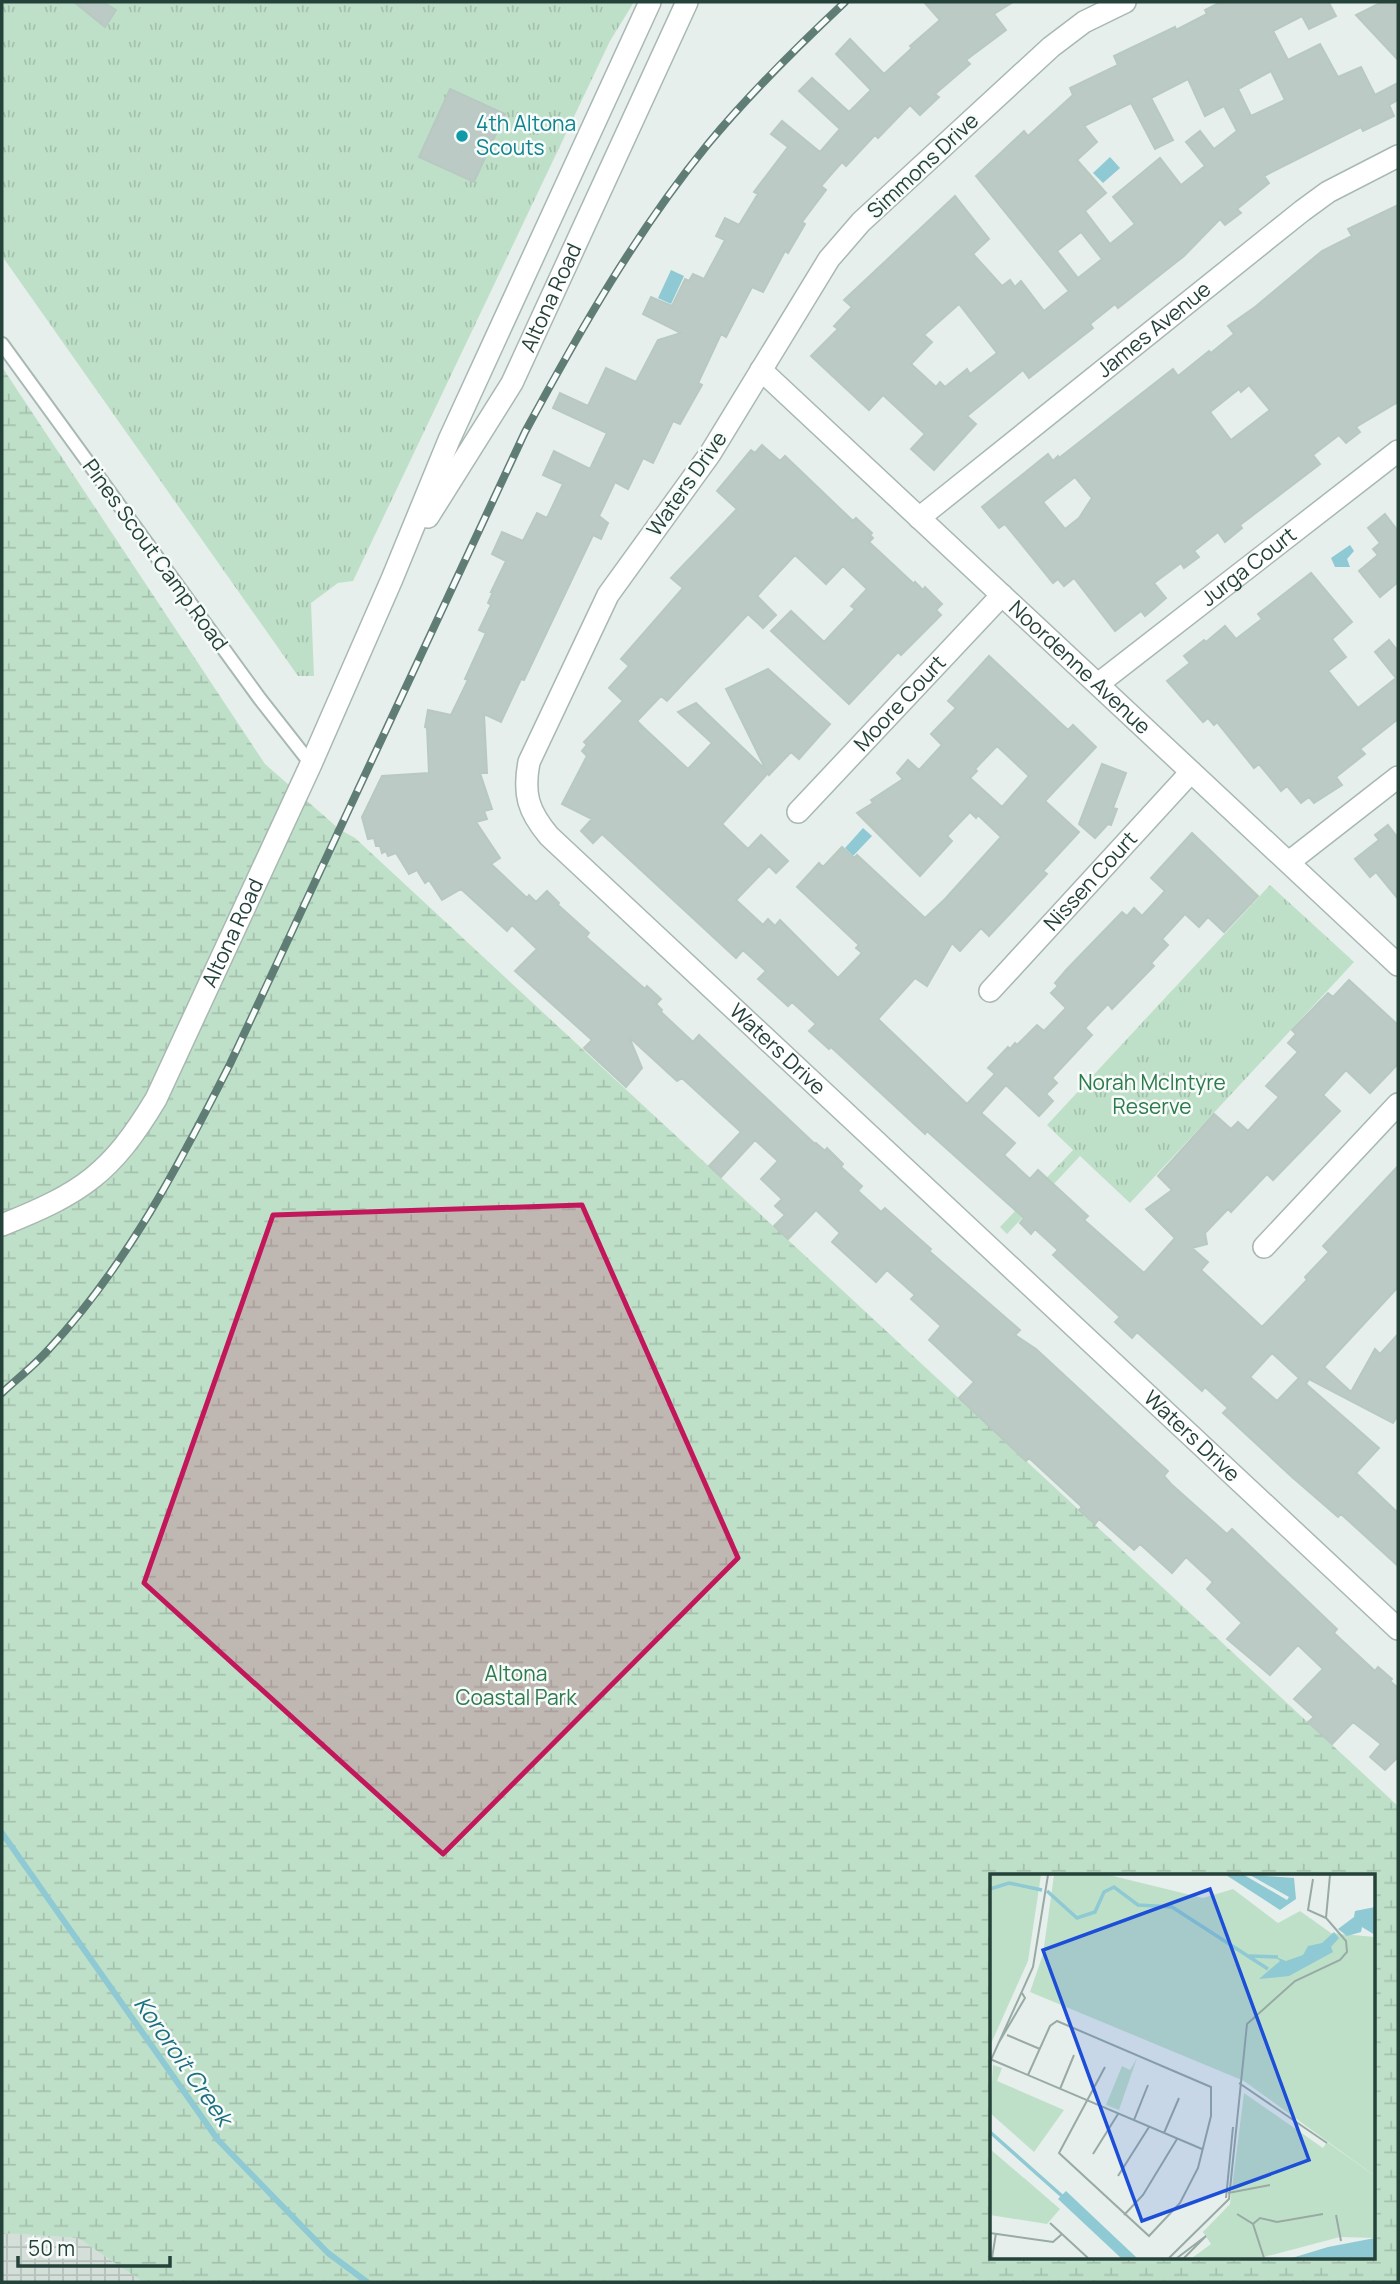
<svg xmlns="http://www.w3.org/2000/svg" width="1400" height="2284" font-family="Manrope,sans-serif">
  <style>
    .industrial { fill: url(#industrial-grid) }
    .grass { fill: url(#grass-tufts) }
    .wetland { fill: url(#wetland-marsh); fill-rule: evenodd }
    .pitch { fill: #bfe0c8 }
    .water { fill: #8ec9d4 }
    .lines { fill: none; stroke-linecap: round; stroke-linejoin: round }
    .stream { stroke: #8ec9d4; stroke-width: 6 }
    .building { fill: #bbcac4; stroke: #b8c9c2; stroke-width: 2; fill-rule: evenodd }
    .lane-casing { stroke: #a8b8b2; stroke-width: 16 }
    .street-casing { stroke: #a8b8b2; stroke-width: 24 }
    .lane { stroke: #fff; stroke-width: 12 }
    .street { stroke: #fff; stroke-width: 21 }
    .rail-casing { stroke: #5f7d75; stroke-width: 8 }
    .rail { stroke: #f7fbf9; stroke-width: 5; stroke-dasharray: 16; stroke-linecap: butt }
    .marked { fill: #c2185b; fill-opacity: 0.2; stroke: #c2185b; stroke-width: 5; stroke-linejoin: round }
    .culture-dot { fill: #0f9aa8; stroke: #f7fbf9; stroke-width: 2.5 }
    .labels { text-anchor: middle; stroke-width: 5; stroke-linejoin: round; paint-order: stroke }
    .culture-label { font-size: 21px; fill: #0d838f; stroke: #f7fbf9; text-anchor: start }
    .street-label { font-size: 21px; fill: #24423a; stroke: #f7fbf9 }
    .park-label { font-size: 21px; fill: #2d7a4b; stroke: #f7fbf9 }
    .water-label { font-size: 23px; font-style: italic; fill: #1c6f80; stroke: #f7fbf9 }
    .inset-river { fill: none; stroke: #8ec9d4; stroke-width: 3.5 }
    .inset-road { fill: none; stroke: #98aaa4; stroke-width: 2 }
    .view { fill: #1d4ed8; fill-opacity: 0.15; stroke: #1d4ed8; stroke-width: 3.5 }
    .inset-edge { fill: none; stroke: #24423a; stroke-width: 3.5 }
  </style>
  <defs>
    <pattern id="industrial-grid" width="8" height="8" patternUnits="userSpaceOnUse" patternTransform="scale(1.75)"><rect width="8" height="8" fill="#d4dfda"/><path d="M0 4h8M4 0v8" fill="none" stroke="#b6c1bc"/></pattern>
    <pattern id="grass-tufts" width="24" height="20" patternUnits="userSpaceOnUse" patternTransform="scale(1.75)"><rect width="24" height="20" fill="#bfe0c8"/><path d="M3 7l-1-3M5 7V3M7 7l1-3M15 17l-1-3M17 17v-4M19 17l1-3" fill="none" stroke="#a4c1ad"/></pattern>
    <pattern id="wetland-marsh" width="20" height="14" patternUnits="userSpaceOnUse" patternTransform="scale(1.75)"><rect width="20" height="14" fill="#bfe0c8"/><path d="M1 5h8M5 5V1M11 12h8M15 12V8" fill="none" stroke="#a4c1ad"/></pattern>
  </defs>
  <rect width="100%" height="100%" fill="#e6efeb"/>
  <path class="industrial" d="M2,2233L78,2238L143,2282H2Z"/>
  <g class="grass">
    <path d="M2,2H634L610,41L353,581L338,583L311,603L314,676H298L2,256Z"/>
    <path d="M1270,885L1354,962L1130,1203L1080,1156L1007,1234L1000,1227L1073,1150L1047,1125Z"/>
  </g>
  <path class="wetland" d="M2,367L265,764L339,829L355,838L1398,1806L1397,2282H143L78,2238L2,2233ZM992,1876H1374V2258H992Z"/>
  <path class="pitch" d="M1219,999L1254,1027L1234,1050L1200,1022Z"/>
  <g class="water">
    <path d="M1110,157L1120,168L1103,183L1093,173Z"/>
    <path d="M671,270L684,276L671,304L658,298Z"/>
    <path d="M1350,545L1354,551L1347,559L1350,567H1335L1331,558Z"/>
    <path d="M863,828L872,836L853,856L845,848Z"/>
  </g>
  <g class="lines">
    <path class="stream" d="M2,1833L218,2140L328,2253L367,2282"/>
  </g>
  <g class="building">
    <path d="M74,2H103L116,10L105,27Z"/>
    <path d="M924,2H1013L994,14L1006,30L966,60L970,64L935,94L939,97L920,115L910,105L878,138L875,135L846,166L842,162L821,186L826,190L802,222L805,224L788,253L785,251L763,292L752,287L726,337L721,334L698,383L702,385L680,424L673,421L653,463L643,458L628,489L615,482L599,516L608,523L601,539L593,535L524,680L521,679L501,722L484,714L487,773H480L492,809L484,811L487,819L476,822L500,858L491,864L527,898L529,895L536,902L547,891L559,903L558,905L589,933L586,937L645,989L647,986L661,999L656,1004L662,1010L661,1012L693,1042L699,1035L815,1144L816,1143L825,1151L827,1148L843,1164L841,1167L862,1186L858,1191L881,1212L885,1208L931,1249L929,1251L1020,1330L1015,1335L1036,1349L1168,1471L1164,1476L1171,1484L1227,1534L1232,1529L1337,1629L1334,1633L1375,1671L1378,1667L1392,1679L1390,1681L1398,1688V1757L1385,1770L1370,1757L1381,1744L1353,1722L1332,1744L1308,1722L1314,1717L1294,1699L1323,1669L1298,1645L1270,1675L1227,1639L1242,1623L1207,1589L1213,1582L1186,1557L1172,1573L1140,1544L1134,1550L1099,1519L1095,1524L1079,1510L1082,1507L1029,1458L1026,1461L959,1398L974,1382L929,1340L941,1326L911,1299L915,1295L887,1270L876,1282L832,1242L840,1233L816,1210L788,1239L774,1226L785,1215L775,1206L782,1199L761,1179L778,1161L755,1140L721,1177L709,1166L741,1132L682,1078L677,1081L629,1037L642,1068L626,1087L584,1048L592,1040L515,971L537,949L512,925L507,931L461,889L442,900L429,880L425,883L417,870L409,874L396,853L388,856L386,851L382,853L380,846H376L374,838L368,839L362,817L382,776L429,773L427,728L425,727L428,710L451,715L468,680L465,679L486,633L479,630L491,605L488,603L493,592H491L506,561L492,554L502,532L523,541L537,513L547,518L563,484L543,475L554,451L590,469L607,433L553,408L560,393L588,406L606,368L636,382L658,340L681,333L643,314L651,297L672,306L685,279L689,281L693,274L704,279L725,240L716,236L725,218L739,225L758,194L754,192L788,147L771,134L782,121L820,152L840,129L799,91L812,78L849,112L871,90L836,54L850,39L884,74L912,48L910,46L940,20Z"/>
    <path d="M1221,2H1331L1329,3L1336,16L1309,29L1302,16L1273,31L1288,60L1320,44L1338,77L1361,67L1375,95L1398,83V100L1389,105L1394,116L1363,131L1361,127L1264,176L1269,183L1237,209L1241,213L1225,225L1220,219L1184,256L1118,308L1115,304L1090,324L1093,328L1029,378L1023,370L967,416L976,424L934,470L911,449L925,434L883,395L869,410L811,356L838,329L834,326L852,307L844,300L955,196L989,239L973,254L1002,286L1010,280L1015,287L1021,281L1044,311L1069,291L976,176L1024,131L1028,136L1073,95L1070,88L1118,65L1114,56L1175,27L1176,30L1207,14L1205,10ZM1271,71L1285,100L1251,116L1238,89ZM1188,79L1205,116L1224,106L1237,131L1214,149L1200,131L1186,142L1205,166L1181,185L1160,158L1113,197L1135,224L1110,244L1085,211L1106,193L1077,160L1097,142L1084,126L1131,103L1155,149L1173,140L1151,98ZM1081,232L1102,259L1078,278L1057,251ZM959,304L997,353L970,374L967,369L945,387L940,382L936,387L911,364L932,342L924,335Z"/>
    <path d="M1382,2H1398V60L1356,15Z"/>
    <path d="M450,89L505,114L474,182L419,157Z"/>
    <path d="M1398,205V402L1356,427L1360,432L1346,443L1339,435L1313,455L1320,464L1240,525L1242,528L1225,542L1218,532L1194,551L1199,557L1184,568L1181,563L1154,583L1166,598L1145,616L1141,611L1115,631L1074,578L1064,586L1058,579L1053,583L1005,524L999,528L982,507L1048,454L1053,461L1058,456L1059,458L1173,369L1178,376L1209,351L1211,353L1234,334L1228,326L1255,307L1322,251L1352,236L1348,229ZM1249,385L1270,410L1231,440L1210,412L1239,389L1241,392ZM1075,477L1092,498L1079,518L1065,529L1043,502Z"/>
    <path d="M762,445L780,461L785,456L853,521L856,518L872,533L870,535L873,538L869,542L914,584L915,582L923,590L925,587L942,604L936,610L941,615L901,655L898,652L849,704L771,631L791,611L824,642L855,609L851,606L867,589L843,566L826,584L795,555L757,596L776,615L763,628L748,614L667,701L661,696L637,721L643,727L640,730L644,728L688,769L712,743L678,712L696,703L766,770L726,689L768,669L830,724L799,759L791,752L769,775L768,773L722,824L748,849L761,835L788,861L776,873L769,866L736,900L763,925L768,919L775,926L780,920L838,978L862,953L856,948L859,945L797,887L819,863L823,867L842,847L854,858L857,855L925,918L945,899L1001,837L978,815L976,818L970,812L947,836L952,841L920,876L857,813L873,803L871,800L903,779L897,773L908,760L919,770L942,745L931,734L956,708L948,701L989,656L1068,730L1073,725L1096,747L1045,801L1079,832L1043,871L1047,874L989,936L981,928L960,951L952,943L927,986L915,978L878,1019L967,1104L995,1074L988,1068L1008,1047L1010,1049L1015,1043L1017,1045L1037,1025L1044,1031L1066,1008L1051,993L1058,986L1055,983L1067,969L1122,912L1127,916L1134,908L1142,916L1165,891L1151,878L1192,833L1258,896L1224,932L1208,917L1199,927L1185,914L1162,939L1168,945L1151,963L1154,966L1112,1009L1108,1004L1085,1028L1092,1035L1052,1078L1057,1083L1046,1094L1053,1101L1039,1116L1006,1085L981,1113L1015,1143L1004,1155L1030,1179L1038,1170L1088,1216L1084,1220L1144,1273L1175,1238L1146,1209L1172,1190L1158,1176L1214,1114L1231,1129L1238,1122L1248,1131L1279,1097L1266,1086L1298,1052L1288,1043L1296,1034L1292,1030L1328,993L1333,997L1349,980L1398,1025V1064L1370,1093L1346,1070L1323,1095L1340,1111L1273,1180L1267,1174L1231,1212L1228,1209L1205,1233L1207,1244L1192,1248L1208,1262L1201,1270L1262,1327L1307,1280L1305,1277L1329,1252L1323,1246L1398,1166V1287L1324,1367L1351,1392L1375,1349L1380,1354L1398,1334V1415L1393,1423L1309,1379L1306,1384L1379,1448L1356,1473L1398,1513V1566L1341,1514L1338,1517L1292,1477L1223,1413L1228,1408L1205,1387L1202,1391L1137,1332L1132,1338L1115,1322L1120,1317L1053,1255L1058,1250L1035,1229L1031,1234L1020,1223L1024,1218L927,1131L925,1134L831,1047L829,1049L809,1031L816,1024L792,1002L788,1006L758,979L766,971L743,950L736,958L602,834L593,843L581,831L592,819L562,804L587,756L582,751L587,745L584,742L623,701L609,688L629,666L621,659L683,588L671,578L737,509L717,491L751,450L755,453ZM997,746L1029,776L1002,807L970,778L977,771L975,769ZM1272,1353L1299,1378L1277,1401L1250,1377Z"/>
    <path d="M1385,514L1398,531V582L1380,597L1359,571L1378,555L1373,549L1380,543L1368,528Z"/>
    <path d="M1311,573L1352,622L1332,639L1346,657L1328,671L1358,708L1396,678L1375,652L1389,640L1398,651V719L1360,749L1365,754L1336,777L1342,785L1314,803L1309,797L1301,803L1287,786L1281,791L1259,764L1254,768L1217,722L1214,725L1208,718L1203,722L1167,681L1190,663L1184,656L1204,640L1206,642L1225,626L1236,639L1262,619L1258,614Z"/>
    <path d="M1102,764L1126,773L1113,808L1117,809L1111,825L1108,824L1095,838L1079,824Z"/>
    <path d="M1388,825L1398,838V899L1376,872L1370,877L1355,859L1379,840L1375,835Z"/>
  </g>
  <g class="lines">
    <defs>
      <path id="lane" d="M2,344L260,699L311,764"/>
      <g id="street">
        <path id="s1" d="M1125,2L1084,22L1051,47L861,222L829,259L710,454L608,595L529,762C523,794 528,811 549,836L1398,1629"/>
        <path id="s2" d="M761,370L1398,965"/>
        <path id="s3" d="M428,517L512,383L687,2"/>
        <path id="s4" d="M919,518L1302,211L1328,192L1398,156"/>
        <path id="s5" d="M1098,684L1398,451"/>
        <path id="s6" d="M798,812L1002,595"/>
        <path d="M1289,862L1398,777"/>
        <path id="s7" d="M990,991L1191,772"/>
        <path id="s8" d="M2,1225C82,1193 111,1174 156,1099L311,764L392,579L449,440L650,2"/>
        <path d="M1264,1247L1398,1104"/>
      </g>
    </defs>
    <use href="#lane" class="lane-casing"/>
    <use href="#street" class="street-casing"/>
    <use href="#lane" class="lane"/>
    <use href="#street" class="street"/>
    <defs>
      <path id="rail" d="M2,1393C17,1379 35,1365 49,1349C127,1265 179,1165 230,1064L525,432C579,332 636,232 708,144C750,93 797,47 845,2"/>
    </defs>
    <use href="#rail" class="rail-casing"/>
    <use href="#rail" class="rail"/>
  </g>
  <path class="marked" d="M582,1205L738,1558L443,1854L144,1583L273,1215Z"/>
  <circle class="culture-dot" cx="462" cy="136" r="7"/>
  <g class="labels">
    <g class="culture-label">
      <text x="476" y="131">4th Altona<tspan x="476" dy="24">Scouts</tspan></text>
    </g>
    <g class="street-label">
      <text transform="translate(923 166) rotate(-43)" y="7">Simmons Drive</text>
      <text dy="7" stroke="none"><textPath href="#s3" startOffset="252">Altona Road</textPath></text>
      <text dy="7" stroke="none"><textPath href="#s4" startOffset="301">James Avenue</textPath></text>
      <text transform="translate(687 484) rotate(-55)" y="7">Waters Drive</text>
      <text transform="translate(155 555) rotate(54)" y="7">Pines Scout Camp Road</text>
      <text dy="7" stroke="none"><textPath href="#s5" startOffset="191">Jurga Court</textPath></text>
      <text dy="7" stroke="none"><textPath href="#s2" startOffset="436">Noordenne Avenue</textPath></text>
      <text dy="7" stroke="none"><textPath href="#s6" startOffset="149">Moore Court</textPath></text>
      <text dy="7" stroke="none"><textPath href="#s7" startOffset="149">Nissen Court</textPath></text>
      <text dy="7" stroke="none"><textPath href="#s8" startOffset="387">Altona Road</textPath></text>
      <text dy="7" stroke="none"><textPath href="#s1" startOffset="1374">Waters Drive</textPath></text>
      <text dy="7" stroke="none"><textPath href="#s1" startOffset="1941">Waters Drive</textPath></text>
    </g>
    <g class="park-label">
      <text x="1152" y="1090">Norah McIntyre<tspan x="1152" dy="24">Reserve</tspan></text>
      <text x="516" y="1681">Altona<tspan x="516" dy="24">Coastal Park</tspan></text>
    </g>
    <g class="water-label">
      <text transform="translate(183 2061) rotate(55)" y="8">Kororoit Creek</text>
    </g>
  </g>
  <g transform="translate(990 1874)">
    <rect width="385" height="385" fill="#e6efeb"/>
    <path d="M0,1H51L38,87L0,172ZM147,184L129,236L116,231L132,192L140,196ZM3,191L12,194L7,207L74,236L44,278L0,239ZM254,219L333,274L337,268L385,302V364L350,363L270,384H232L213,358L240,330ZM0,275L70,335L57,350L0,341Z" fill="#bfe0c8"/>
    <path d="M64,1H119L213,24L243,15L288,49L310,37L341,59L385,63V302L254,207L40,118L53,80Z" fill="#bfe0c8"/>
    <path d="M0,285L27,298L8,337L0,333ZM34,304L62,329L46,346L19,321ZM235,338L260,349L270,374L258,384H202L221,370L213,358Z" fill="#bfe0c8"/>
    <path d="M236,1H254L297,26L299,23L260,1L304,4L306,25L290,36ZM385,33V61L372,53L371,58L357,62L348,55L364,43L365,37ZM344,58L349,64L341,73L343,78L299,102L269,105L290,87L286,83L296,87L313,81L318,72L332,69ZM76,317L147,384H131L68,325ZM385,364V384H302L338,373Z" fill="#8ec9d4"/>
    <path class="inset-river" d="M0,15L19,9L52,16M57,17L87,44L105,38L114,18L124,13L148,31L182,33L278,95M259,82L288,83M0,258L72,322"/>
    <path class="inset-road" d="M323,5L318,36L336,44M17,161L50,175M8,170L35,124L32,119M0,185L212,275M0,188L43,93L58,1M38,201L60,152L67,147L221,213V242L208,294L190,329L159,362L69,279L115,193M249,209L337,269M70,215L84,181M144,246L158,211M174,259L189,224M103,280L128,240M128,302L159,253M238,319L280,311M236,324L243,253M247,340L263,350L274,384M134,341L153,321L187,265M346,341L351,367M60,349L98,384M263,350L270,344L287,348L333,340M0,359L63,368L72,360M2,384L6,359M179,384L239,325L257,150L305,107L350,86L357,78L356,67L336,44L340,1M187,384L216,362L194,384"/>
    <path class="view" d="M220,15L319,286L152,347L53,76Z"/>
    <rect width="385" height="385" class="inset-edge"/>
  </g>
  <rect width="1400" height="2284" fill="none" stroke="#24423a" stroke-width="7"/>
  <path d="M18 2256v10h152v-10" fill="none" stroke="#24423a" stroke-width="3.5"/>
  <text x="28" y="2256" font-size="21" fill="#24423a" stroke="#f7fbf9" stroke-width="5" paint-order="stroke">50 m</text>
</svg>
